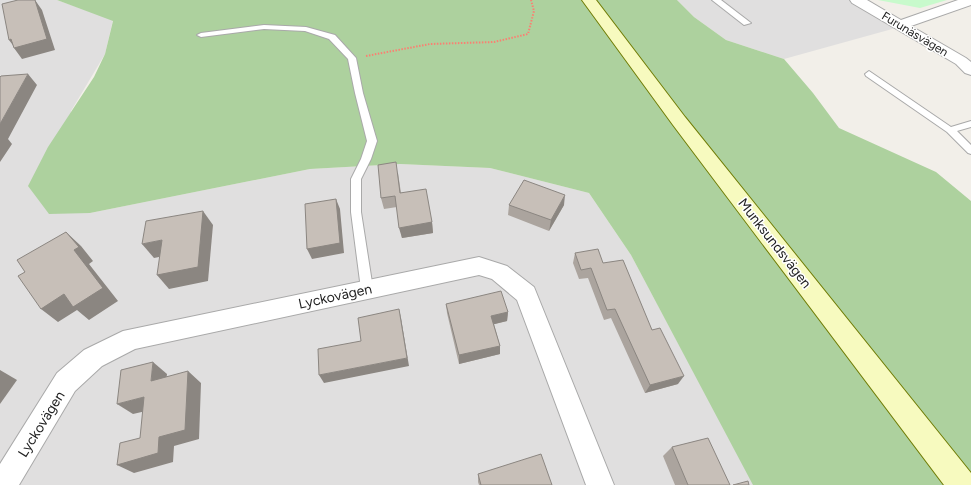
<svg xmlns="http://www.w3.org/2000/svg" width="971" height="485" font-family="Figtree,sans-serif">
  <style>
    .residential { fill: #e0dfdf }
    .forest { fill: #add19e }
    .park { fill: #c8facc }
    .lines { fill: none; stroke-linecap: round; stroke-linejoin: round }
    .lane-casing { stroke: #a9a9a9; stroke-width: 2 }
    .street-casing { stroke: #a9a9a9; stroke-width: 2 }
    .secondary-casing { stroke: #707d05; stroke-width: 2 }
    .path { stroke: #fa8072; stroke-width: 2; stroke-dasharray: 1.5 1.5; stroke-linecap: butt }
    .lane { fill: #fff; fill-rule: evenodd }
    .street { fill: #fff; fill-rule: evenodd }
    .secondary { fill: #f7fabf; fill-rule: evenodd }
    .wall { fill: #aba49e }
    .shaded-wall { fill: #8b8681 }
    .building { fill: #c7bfb8; stroke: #8b8681 }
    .labels { text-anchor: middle; stroke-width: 3; stroke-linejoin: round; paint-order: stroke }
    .far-street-label { font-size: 12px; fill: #222; stroke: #fff }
    .street-label { font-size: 14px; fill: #222; stroke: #fff }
  </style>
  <rect width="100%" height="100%" fill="#f2efe9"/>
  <g class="residential">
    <path d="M0,0H57L113,20L105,54L71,111L90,213L310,169L400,164L490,168L589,193L631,255L754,485H0Z"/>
    <path d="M677,0H862L903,26L784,59L726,40L694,17Z"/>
  </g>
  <path class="forest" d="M57,0H677L694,17L726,40L784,59L813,93L839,128L936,172L971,201V485H753L631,255L589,193L490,168L400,164L310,169L90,213L49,214L28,186L48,147L94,77L105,54L113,21Z"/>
  <path class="park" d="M878,0H947L920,8Z"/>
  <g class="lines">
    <defs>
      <g id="lane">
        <path d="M712,0H721L751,23L744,25Z"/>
        <path d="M264,25L306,27L335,35L356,58L363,93L377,141L371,159L361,179V212L373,289L371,293L367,294L363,293L361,289L351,212V179L361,159L367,141L355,93L348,59L329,39L305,31L264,29L201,37L197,35L201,33Z"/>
        <path d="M869,71L951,127L971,121V127L957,131L971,145V154L968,153L947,132L866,76L865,74Z"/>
      </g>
      <g id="street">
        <path d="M850,0H867L901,20L958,0H971V5L911,26L966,58L971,62V75L965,73L956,64L852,3Z"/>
        <path d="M479,257L507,266L534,287L614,485H586L517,300L492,279L479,275L135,349L102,366L75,391L19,485H0V464L57,373L84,350L123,331Z"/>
      </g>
      <path id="secondary" d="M582,0H596L685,117L971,473V485H944L673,125Z"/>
    </defs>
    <use href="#lane" class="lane-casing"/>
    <use href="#street" class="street-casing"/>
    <use href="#secondary" class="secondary-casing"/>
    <path class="path" d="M366,56L430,44L494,42L528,34L534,11L531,0"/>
    <use href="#lane" class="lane"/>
    <use href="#street" class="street"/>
    <use href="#secondary" class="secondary"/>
  </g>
  <g class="wall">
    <path d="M398,173L401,193L432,222L433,233L402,238L397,207L384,209L381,198Z"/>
    <path d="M509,205H564L549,231L508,215Z"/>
    <path d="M575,253L603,263L652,330L678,384L645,393L611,318L604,320L588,278L579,279L573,263Z"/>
    <path d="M446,304L508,312L507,321L494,324L500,346V354L459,364L447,313Z"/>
    <path d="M672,447L730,485H675L663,456Z"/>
    <path d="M478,474L552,485H479L478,482Z"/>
  </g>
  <g class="shaded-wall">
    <path d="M35,0L42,10L55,50L22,59L14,48H15L9,40Z"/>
    <path d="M28,74L37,85L8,139L12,144L0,162V124Z"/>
    <path d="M565,195L564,205L549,231L551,220Z"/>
    <path d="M336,199L340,209L344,253L312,259L307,249Z"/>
    <path d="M203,211L213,225L208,281L169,289L157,275Z"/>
    <path d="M432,222L433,233L402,238L399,228Z"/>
    <path d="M66,232L81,246L93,261L89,264L118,301L89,320L77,310L58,322L41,309Z"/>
    <path d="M162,240L174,254L154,258L142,244Z"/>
    <path d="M399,309L401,318L409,366L324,383L319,375L407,358Z"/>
    <path d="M508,312L507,321L491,325V316Z"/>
    <path d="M500,346V354L459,364V355Z"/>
    <path d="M153,362L167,374L165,392L151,381Z"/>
    <path d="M0,370L17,380L0,404Z"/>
    <path d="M188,371L201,383L199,439L174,446L173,462L134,473L117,465L159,437Z"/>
    <path d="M684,376L678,384L645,393L650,385Z"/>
    <path d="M144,397L159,408L133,414L117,404Z"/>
  </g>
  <g class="building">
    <path d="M18,0H35L47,39L14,48L11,39L9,40L2,4Z"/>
    <path d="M28,74L0,124V77L1,76Z"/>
    <path d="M396,162L400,193L426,189L432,222L399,228L395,196L381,198L378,165Z"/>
    <path d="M524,180L565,195L551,220L509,205Z"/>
    <path d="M336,199L340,243L307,249L305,204Z"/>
    <path d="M203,211L198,267L157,275L162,240L142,244L146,221Z"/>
    <path d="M66,232L79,247L74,250L103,288L73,307L64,294L41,309L18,276L25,272L17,260Z"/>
    <path d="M598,249L603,263L623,260L652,330L660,328L684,376L650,385L615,309L607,310L591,268L581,270L575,253Z"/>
    <path d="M501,291L508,312L491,316L500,346L459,355L446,304Z"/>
    <path d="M399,309L407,358L319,375L318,349L361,341L358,318Z"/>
    <path d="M153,362L151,381L188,371L185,430L159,437L158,453L117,465L120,443L140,438L144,397L117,404L121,370Z"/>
    <path d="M708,438L730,485H688L672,447Z"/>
    <path d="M541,454L552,485H481L478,474Z"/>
    <path d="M748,481L749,485H733Z"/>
  </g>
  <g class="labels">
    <g class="far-street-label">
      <text transform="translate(915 34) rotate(31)" y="4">Furunäsvägen</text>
    </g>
    <g class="street-label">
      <text transform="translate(775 243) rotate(52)" y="5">Munksundsvägen</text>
      <text transform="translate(335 296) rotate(-12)" y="5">Lyckovägen</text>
      <text transform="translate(41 424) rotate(-58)" y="5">Lyckovägen</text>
    </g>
  </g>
</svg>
